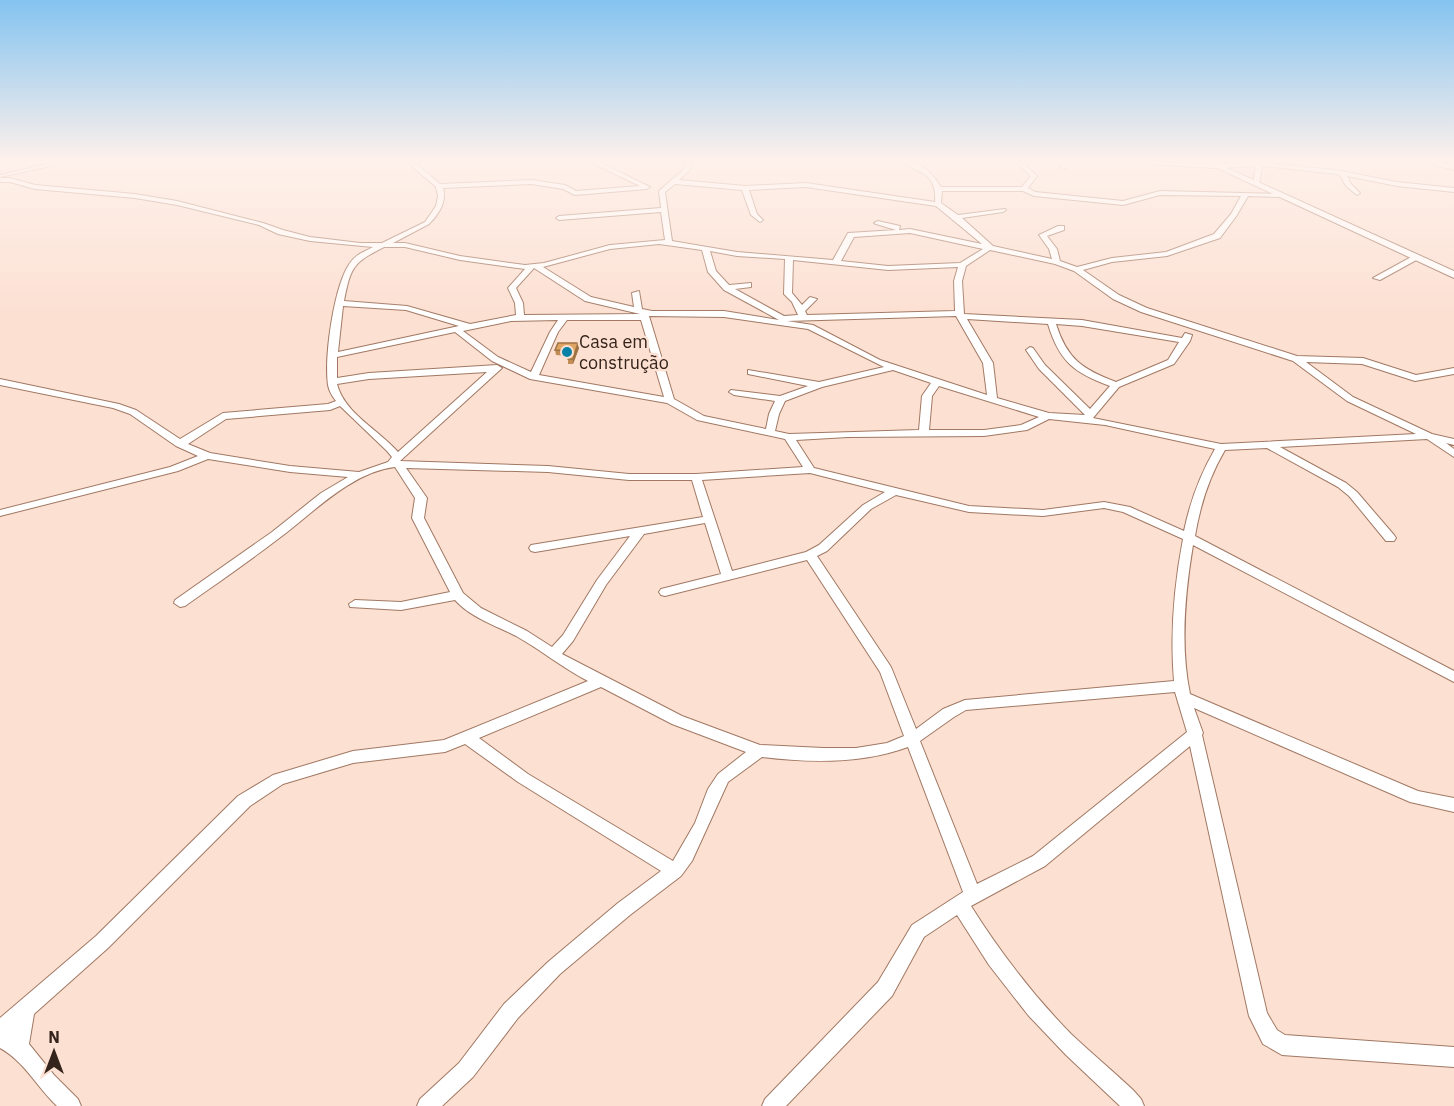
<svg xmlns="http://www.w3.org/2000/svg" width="1454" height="1106" font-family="'IBM Plex Sans',sans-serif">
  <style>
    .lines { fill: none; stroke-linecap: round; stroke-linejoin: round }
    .minor-casing { stroke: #a17863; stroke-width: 2 }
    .tertiary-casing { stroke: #a17863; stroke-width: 2 }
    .minor { fill: #fff; fill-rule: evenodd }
    .tertiary { fill: #fff; fill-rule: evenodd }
    .wall { fill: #c18d54 }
    .shaded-wall { fill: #9d7345 }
    .building { fill: #e0a462; stroke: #9d7345; stroke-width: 1.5 }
    .poi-dot { fill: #0881a7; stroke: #fce0d2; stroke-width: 2 }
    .labels { text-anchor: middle; stroke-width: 5; stroke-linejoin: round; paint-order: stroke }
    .far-poi-label { font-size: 18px; fill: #35241b; stroke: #fce0d2; text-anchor: start }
  </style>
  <rect width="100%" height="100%" fill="#fce0d2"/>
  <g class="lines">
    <defs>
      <g id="minor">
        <path d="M60,161H74L0,177V175Z"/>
        <path d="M406,161H413L440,184L532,180L565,185L576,191L640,186L588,161H597L650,187L647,189L575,195L563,189L532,184L443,188C447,202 439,214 429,224L393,243H405L460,256L525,265L544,263L610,245L665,240L661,212L559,220L556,218L559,216L661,208L659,191L684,169V161H690V170L679,180L745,186L806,183L935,202C937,172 919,173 898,161C920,161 930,170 941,187H1022L1031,176L1014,161H1021L1037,176L1028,188L1035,192L1123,201L1160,191L1281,194L1282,195L1279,197L1248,196L1237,215L1220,238L1167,256L1112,262L1083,270L1119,295L1147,308L1297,356L1363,358L1416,375L1454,368V374L1415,381L1362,364L1306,362L1353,397L1432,434L1454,439V445L1446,443L1454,449V457L1427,439L1280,447L1346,483L1357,492L1394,535L1396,538L1394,541H1386L1349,496L1338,487L1267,448L1225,450C1209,477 1200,506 1195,536L1454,671V682L1193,545C1185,593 1180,646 1190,694L1418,791L1454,798V812L1410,802L1194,708L1203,733L1202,735L1267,1013L1277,1030L1285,1035L1454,1047V1067L1282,1055L1263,1044L1249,1016L1190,746L1045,866L971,906C1000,952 1033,995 1071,1034C1091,1053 1113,1071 1133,1090L1141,1099L1144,1106H1120L1066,1055L1028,1015L989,965L957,915L924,937L892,996L786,1106H762L765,1099L878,982L912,925L963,892L908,747C862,764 810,763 762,757L728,782L692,861L681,876L630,915L560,974L518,1018L473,1077L442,1106H417L420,1099L459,1063L504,1004L548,962L618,903L661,871L518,782L465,744L445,752L353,763L283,784L250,806L108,948L34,1014L29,1044L54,1075L78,1099L81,1106H57C37,1087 24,1061 0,1048V1018L96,936L238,796L273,775L353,751L444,740L588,681C563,668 541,650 516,636C495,625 471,618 455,600L401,610L350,607L349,604L355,600L401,602L450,592L412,518L415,498L395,467C351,472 312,514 278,539C248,562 216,584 185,606L180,607L174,603L175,600L272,532L321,493L348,477L290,472L208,459L178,471L0,516V510L170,467L198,456L176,446L130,414L113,408L0,385V379L119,404L136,410L180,439L223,413L328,404L336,401C332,396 329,391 328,385C324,357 334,285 350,263C356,254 364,252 373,247L310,241L278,234L259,225L177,205L135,198L35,189L10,182H0V178H10L35,185L135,194L177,201L263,223L283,230L310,237L360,243H382L425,222L436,206L438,196L436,187ZM675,184L742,190L751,215L760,222L763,220L757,214L749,190L806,187L936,206L982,244L910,229L899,230L900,226L878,221L874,223L876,224L896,230L848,233L833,260L737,252L672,241L665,192ZM942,191H1023L1034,196L1123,205L1160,195L1241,196L1231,214L1214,234L1166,252L1112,258L1077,267L1060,261L1057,249L1047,236L1064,230V226H1058L1039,235L1049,249L1052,259L993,246L962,218L1003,212L1006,210L1005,209L958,215L941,203ZM910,233L983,249L960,263L888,266L841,261L854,237ZM659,244L702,250L708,272L724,290L779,320L724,311H652L642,309L639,291L632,293L634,307L591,297L543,267L610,249ZM384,247H405L460,260L525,269L508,288L515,303L516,315L470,324L407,306L344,301C351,266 353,263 384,247ZM990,250L1055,264L1074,271L1113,299L1141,312L1293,361L1347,401L1416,434L1221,444L1093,418L1119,387L1174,364L1190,341L1192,335L1185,333L1182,338L1082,320L964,314L962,281L966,266ZM710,251L737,256L785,259L784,294L792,302L798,315L784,316L735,289L751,287V283L729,285L716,271ZM793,260L888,270L958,267L954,281L955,311L807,315L805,311L817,299L810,297L802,305L792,293ZM534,268L585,301L640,314L524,315L523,303L516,288ZM343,306L406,310L459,326L338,352ZM649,316L724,317L808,329L884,367L819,382L748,370V374L808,386L780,396L731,390L729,392L734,395L775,401L769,414L766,429L704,416L674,399ZM956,316L983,363L987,395L880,360L813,325L787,321ZM967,319L1048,324C1059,361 1074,373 1110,386L1090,409L1045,365L1033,348L1030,347L1026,350L1039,369L1085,415L1049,413L997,398L993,363ZM558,320L550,332L531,372L498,357L463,331L511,321ZM567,320H641L664,397L539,375L558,332ZM1056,324L1082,326L1179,342L1168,360L1116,382C1082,369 1067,359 1056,324ZM455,332L492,361L530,379L667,403L697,420L785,439L803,467L696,474H629L548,466L400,461L502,368L497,365L369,373L337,378V357ZM893,370L931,383L922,396L919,430L789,434L775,431L779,414L785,401L822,387ZM487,372L398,452C379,430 344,413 337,384L369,379ZM939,386L1039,417L1021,425L984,430H929L932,396ZM340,406L387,451L392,457L388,462L359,472L290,466L210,453L188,444L226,419L330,410ZM1049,419L1105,425L1215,449C1200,475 1190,502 1184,531L1130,507L1104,502L1043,510L969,506L814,468L796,440L848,437L984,436L1027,430ZM406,468L548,472L629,480H692L703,517L531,545L529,548L531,551L535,552L630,536L597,580L563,635L552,647L527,631L481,608L463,593L424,518L427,498ZM810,473L885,492L863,505L819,545L806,552L732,571L702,480ZM896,495L969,512L1043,516L1104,508L1123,512L1183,539C1174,586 1170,634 1174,681L965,700L943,709L916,729L891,667L817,556L827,551L871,509ZM705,523L721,574L661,589L659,592L661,595L665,596L807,560L880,672L904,736L887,743L856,748H823L760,745L682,716L562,654L573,641L606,585L644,534ZM601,687L672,724L746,752L718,774L708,789L695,823L673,861L528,774L479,738ZM1175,692L1187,732L1033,856L977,884L920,741L954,717L966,710Z"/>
        <path d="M1062,161H1068L1065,168L1060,167Z"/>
        <path d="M1092,161L1216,164L1266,161L1265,163L1336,170L1397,182L1454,188V192L1397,186L1347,176L1351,184L1360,193L1357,195L1346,186L1340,175L1336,174L1262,166L1259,184L1256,186L1253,184L1256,166L1216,168Z"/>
        <path d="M1419,161H1433L1454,166V170Z"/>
        <path d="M1413,256L1420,258L1380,280L1373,278Z"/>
      </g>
      <path id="tertiary" d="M1202,161H1212L1454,271V278Z"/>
    </defs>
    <use href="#minor" class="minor-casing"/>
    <use href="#tertiary" class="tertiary-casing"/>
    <use href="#minor" class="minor"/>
    <use href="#tertiary" class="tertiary"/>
  </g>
  <path class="wall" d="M579,348L573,364H568V356L556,355L555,350Z"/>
  <path class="shaded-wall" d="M578,343L579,348L573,364V359Z"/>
  <path class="building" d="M558,343H578L573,359H568V351L555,350Z"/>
  <linearGradient id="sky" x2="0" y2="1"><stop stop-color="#84c3f0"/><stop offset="0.51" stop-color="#fef1eb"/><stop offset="1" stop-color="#fef1eb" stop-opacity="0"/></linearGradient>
  <rect width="1454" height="316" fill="url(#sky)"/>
  <circle class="poi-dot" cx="567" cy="352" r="6"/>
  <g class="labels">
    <g class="far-poi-label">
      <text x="579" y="348">Casa em<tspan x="579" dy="21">construção</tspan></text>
    </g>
  </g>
  <g transform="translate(54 1052)" stroke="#fce0d2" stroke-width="4.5" paint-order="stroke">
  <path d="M0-4.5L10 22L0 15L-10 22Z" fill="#35241b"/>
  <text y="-9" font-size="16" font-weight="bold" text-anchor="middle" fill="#35241b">N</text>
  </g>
</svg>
